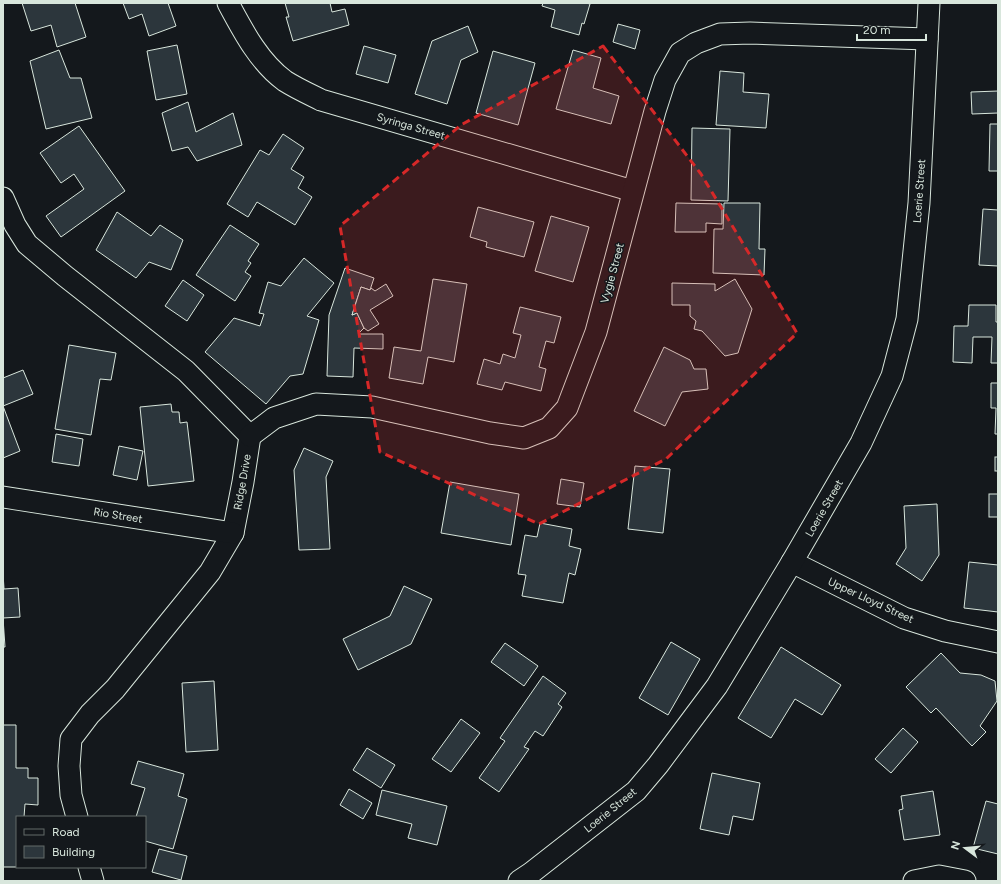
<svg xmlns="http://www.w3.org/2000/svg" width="1001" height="884" font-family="Figtree,sans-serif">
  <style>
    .building { fill: #2c363c; stroke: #d8e6dc }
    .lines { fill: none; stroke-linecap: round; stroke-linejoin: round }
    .minor-casing { stroke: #d8e6dc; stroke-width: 23 }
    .minor { stroke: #14181c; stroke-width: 21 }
    .marked { fill: #d62828; fill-opacity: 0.2; stroke: #d62828; stroke-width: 3; stroke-dasharray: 8 5; stroke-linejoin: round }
    .labels { text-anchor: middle; stroke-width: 3; stroke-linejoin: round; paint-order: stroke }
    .street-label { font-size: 11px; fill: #d8e6dc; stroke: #14181c }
  </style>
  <rect width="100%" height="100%" fill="#14181c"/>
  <g class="building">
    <path d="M22,3H75L86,37L57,47L51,25L31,31Z"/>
    <path d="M123,3H168L176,26L149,36L142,14L129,19Z"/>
    <path d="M285,3H330L332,12L345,9L349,25L293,41L286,17H289Z"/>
    <path d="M543,3H586L590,4L584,24L582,23L579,35L551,27L555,10L542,6Z"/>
    <path d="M618,24L640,30L635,49L613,42Z"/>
    <path d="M468,26L478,52L461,60L447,104L415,94L432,41Z"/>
    <path d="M177,45L187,94L156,100L147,51Z"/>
    <path d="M364,46L396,55L388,83L356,74Z"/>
    <path d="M59,50L70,78H81L92,118L46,129L30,61Z"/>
    <path d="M573,50L601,58L593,88L619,96L611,124L556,109Z"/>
    <path d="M493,51L535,63L518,125L476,113Z"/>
    <path d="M720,71L744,73L743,92L769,94L766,128L716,125Z"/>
    <path d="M998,91V113L972,114L971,92Z"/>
    <path d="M188,102L196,132L233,113L242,145L197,161L188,147L172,151L162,113Z"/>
    <path d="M990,124H998V171H989Z"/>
    <path d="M79,126L125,191L61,237L46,216L84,189L74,174L61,183L40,153Z"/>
    <path d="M692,128L730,129L728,201L691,200Z"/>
    <path d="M283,134L304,148L291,169L304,177L298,188L312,197L295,225L257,202L248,217L227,204L260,150L269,155Z"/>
    <path d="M676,203L722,204V224L706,223V232H675Z"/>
    <path d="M724,203H760L759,249H765L764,275L713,273L714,229H723Z"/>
    <path d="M478,207L534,222L524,257L486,247L487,242L470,237Z"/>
    <path d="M983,209L998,210V266L979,265Z"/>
    <path d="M117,212L151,236L160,225L183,240L171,270L149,262L136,278L96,250Z"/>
    <path d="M551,216L589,227L573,282L535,271Z"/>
    <path d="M230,225L259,244L248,261L251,263L245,272L251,276L235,301L196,275Z"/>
    <path d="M304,258L334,283L307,316L319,320L303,374L290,376L266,404L205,352L234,318L260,326L264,314L259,313L268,282L281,286Z"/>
    <path d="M345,268L374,278L370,290L361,287L352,315L357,313L364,328L358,334H383V349L354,348L353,377L327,376L329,315Z"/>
    <path d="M433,279L467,284L454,362L428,357L423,384L389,378L394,347L421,351Z"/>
    <path d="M735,279L752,309L738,353L725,356L702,331L694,329L696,321L690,316V305H672V283L715,284V291Z"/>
    <path d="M183,280L204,295L187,321L165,306Z"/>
    <path d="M386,284L393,296L370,310L379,324L368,331L364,328L357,313L352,315L361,287L370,290L371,288L375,291Z"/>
    <path d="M969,305H996V322H998V363H991L992,337H973L972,363L953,362L954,326H968Z"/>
    <path d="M520,307L561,317L554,343L546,341L539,367L546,369L541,391L505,382L502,390L477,384L484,359L500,364L503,354L515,358L521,335L513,333Z"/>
    <path d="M69,345L116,353L111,380L100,379L91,435L55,429Z"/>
    <path d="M664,347L690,360L694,369H706L708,389L682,392L665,426L634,411Z"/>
    <path d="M23,370L33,394L3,406V378Z"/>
    <path d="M991,383H998V434H995L996,408H991Z"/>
    <path d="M171,404L172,412H179L180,423L187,422L194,481L148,486L140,407Z"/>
    <path d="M3,406L20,451L3,458Z"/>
    <path d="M56,434L83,439L79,466L52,462Z"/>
    <path d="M119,446L143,451L137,480L113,475Z"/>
    <path d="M304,448L333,461L326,477L330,549L299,550L294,470Z"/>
    <rect x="995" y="457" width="3" height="14"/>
    <path d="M635,466L670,469L663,533L628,529Z"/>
    <path d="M561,479L584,483L580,507L557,504Z"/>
    <path d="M450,482L519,494L511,545L441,533Z"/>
    <rect x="989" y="494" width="9" height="23"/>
    <path d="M937,504L939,555L922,581L896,564L906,548L904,506Z"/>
    <path d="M540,523L572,529L569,546L581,549L575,575L569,573L563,603L522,596L526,575L518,574L525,535L537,537Z"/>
    <path d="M969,562L998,565V612L964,608Z"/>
    <path d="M3,573L4,589L18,588L20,617L3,618L5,647H3Z"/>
    <path d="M404,586L432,599L411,644L358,670L343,639L390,616Z"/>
    <path d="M671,642L700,659L668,715L639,698Z"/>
    <path d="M505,643L538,666L524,686L491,662Z"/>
    <path d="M781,647L841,685L822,715L795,699L771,738L738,718Z"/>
    <path d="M941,653L960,673L981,675L995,681L997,701L980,726L986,732L972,746L936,708L931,713L906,687Z"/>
    <path d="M543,676L566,693L558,704L562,707L543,736L535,731L524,747L529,749L499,792L479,778L505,741L500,738Z"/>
    <path d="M214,681L218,750L186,752L182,683Z"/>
    <path d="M461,719L480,733L451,772L432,759Z"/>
    <path d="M3,725H16V768H28V778H38V805L25,804L24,817H17V867H3Z"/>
    <path d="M903,728L918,742L891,773L875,759Z"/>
    <path d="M367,748L395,765L381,788L353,770Z"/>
    <path d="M138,761L184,774L178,796L187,799L173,849L145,841V817H136L145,788L131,784Z"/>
    <path d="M712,773L760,783L753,820L733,816L729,835L700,829Z"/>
    <path d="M349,789L372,803L363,819L340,805Z"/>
    <path d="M382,790L447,806L437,845L408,838L412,824L376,815Z"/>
    <path d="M933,791L940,835L904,840L899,810L903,809L901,796Z"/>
    <path d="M986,801L998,804V854L973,848Z"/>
    <path d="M159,849L187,856L181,880L152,872Z"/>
  </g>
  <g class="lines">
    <defs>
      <g id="minor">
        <path d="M228,3C243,31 259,62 285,81C296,88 309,94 321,100L633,191"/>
        <path d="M3,198L15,225L27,244L65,276L186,371L250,436L243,482L233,533L210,572L115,689L90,714L71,739L69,766L71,795L77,817"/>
        <path d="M250,436L274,418L316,404L372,407L490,433L524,438L549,428L567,408L596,332L655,111L665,80L680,53L696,43L720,34L750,33L927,39"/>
        <path d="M3,497L233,533"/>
        <path d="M792,562L904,618L945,631L998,642"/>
        <path d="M89,867L93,881"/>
        <path d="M519,881L531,873L636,791L658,765L717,686L792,562L861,443L892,376L907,319L919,203L929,3"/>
        <path d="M914,881L939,876L965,881"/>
      </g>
    </defs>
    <use href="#minor" class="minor-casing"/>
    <use href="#minor" class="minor"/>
  </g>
  <path class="marked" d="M603,46L701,174L797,333L666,459L539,524L380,452L340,226L461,125Z"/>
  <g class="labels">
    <g class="street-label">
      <text transform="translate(411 126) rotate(16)" y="4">Syringa Street</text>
      <text transform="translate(919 191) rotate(-86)" y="4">Loerie Street</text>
      <text transform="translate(612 273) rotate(-75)" y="4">Vygie Street</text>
      <text transform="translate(242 482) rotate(-80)" y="4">Ridge Drive</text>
      <text transform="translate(824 508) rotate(-60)" y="4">Loerie Street</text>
      <text transform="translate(118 515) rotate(9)" y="4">Rio Street</text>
      <text transform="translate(871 600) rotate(25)" y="4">Upper Lloyd Street</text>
      <text transform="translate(610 810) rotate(-39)" y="4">Loerie Street</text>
    </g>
  </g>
  <rect width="1001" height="884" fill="none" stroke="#d8e6dc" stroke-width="8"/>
  <rect x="16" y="816" width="130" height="52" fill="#14181c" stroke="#626a69"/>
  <rect x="24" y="829" width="20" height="6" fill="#14181c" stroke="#626a69"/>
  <text x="52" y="836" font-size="12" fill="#d8e6dc">Road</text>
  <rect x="24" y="846" width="20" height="12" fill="#2c363c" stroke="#626a69"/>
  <text x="52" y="856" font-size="12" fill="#d8e6dc">Building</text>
  <g transform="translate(965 848) rotate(286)" stroke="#14181c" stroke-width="3" paint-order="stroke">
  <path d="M0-3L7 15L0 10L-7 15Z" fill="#d8e6dc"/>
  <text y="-6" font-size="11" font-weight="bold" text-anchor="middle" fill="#d8e6dc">N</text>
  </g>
  <path d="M857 34v6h69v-6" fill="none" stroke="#d8e6dc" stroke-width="2"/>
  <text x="863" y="34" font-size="12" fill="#d8e6dc" stroke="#14181c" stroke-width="3" paint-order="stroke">20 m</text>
</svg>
